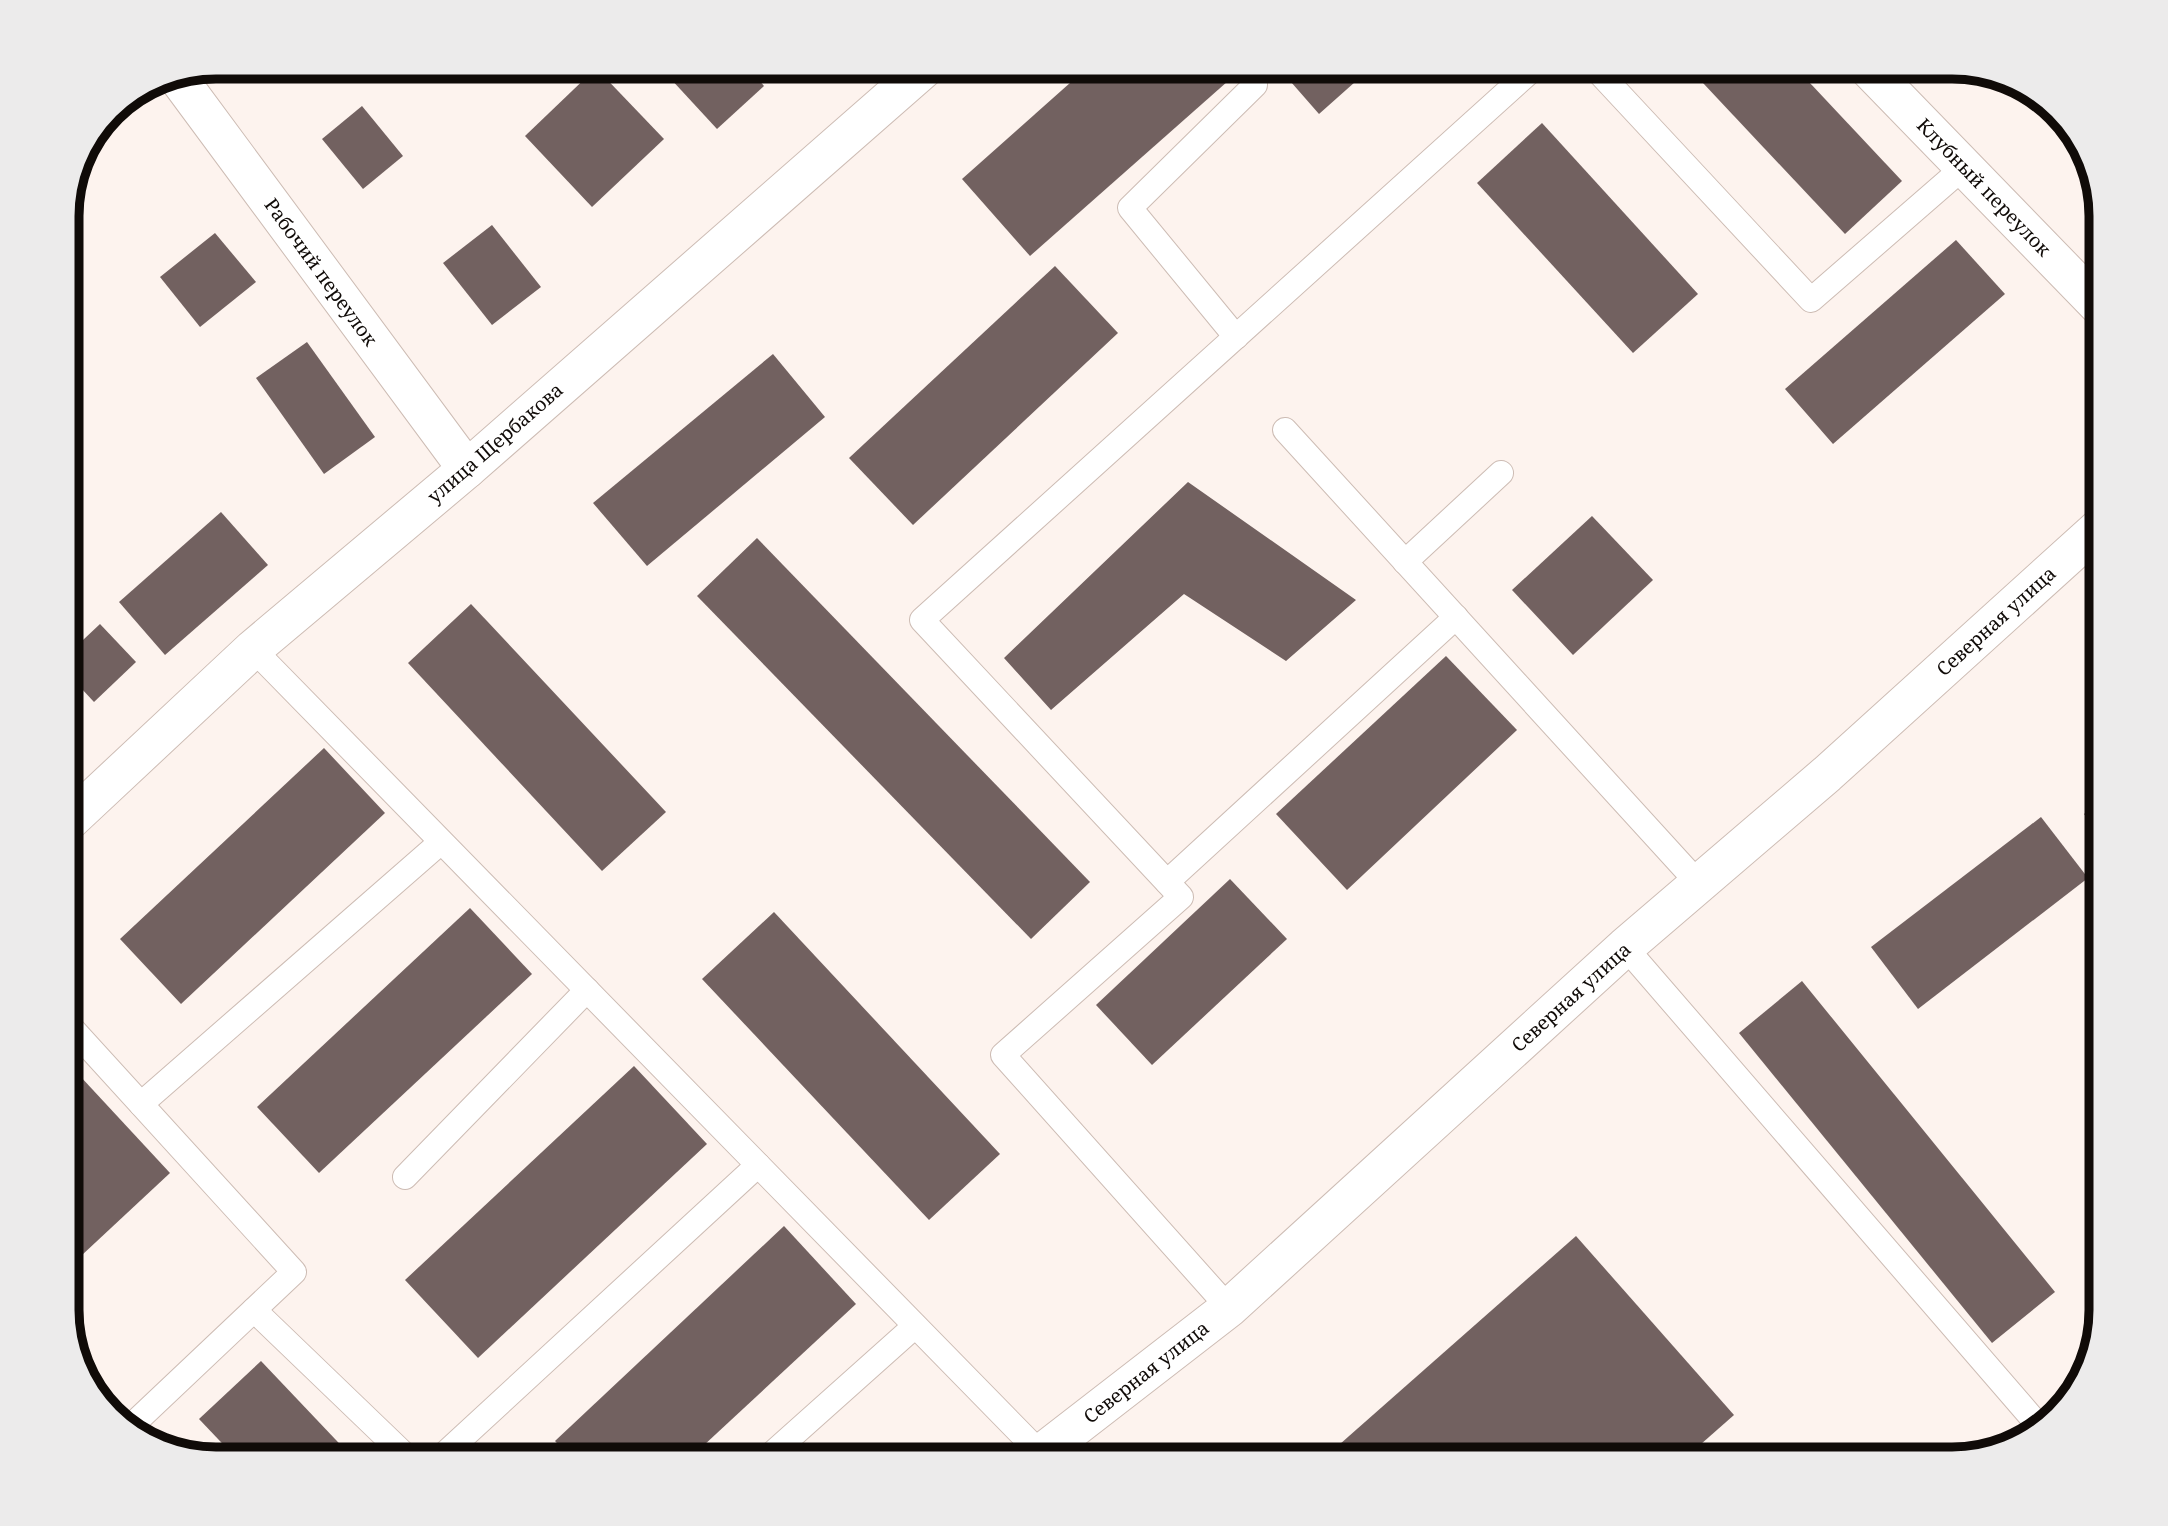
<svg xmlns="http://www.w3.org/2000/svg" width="2168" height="1526" font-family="'Noto Serif',serif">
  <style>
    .building { fill: #726160 }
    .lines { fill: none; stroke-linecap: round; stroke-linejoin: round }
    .service-casing { stroke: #cdbcb4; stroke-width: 26 }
    .minor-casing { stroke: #cdbcb4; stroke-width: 40 }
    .tertiary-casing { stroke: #cdbcb4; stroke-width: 40 }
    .service { stroke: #fff; stroke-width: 24 }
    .minor { stroke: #fff; stroke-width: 38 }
    .tertiary { stroke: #fff; stroke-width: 38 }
    .labels { text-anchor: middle; stroke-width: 5; stroke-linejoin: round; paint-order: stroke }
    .street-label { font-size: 19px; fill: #100b08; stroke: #fff }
    .rim { fill: none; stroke: #100b08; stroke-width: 9 }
  </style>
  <rect width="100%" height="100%" fill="#fdf3ee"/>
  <g class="building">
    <path d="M680,66H747L764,86L717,129L669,77Z"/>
    <path d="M1089,66H1245L1030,256L962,179Z"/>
    <path d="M1277,66H1373L1319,114Z"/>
    <path d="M1687,66H1794L1902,181L1845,234Z"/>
    <path d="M596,68L664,139L592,207L525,136Z"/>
    <path d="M362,106L403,156L363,189L322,139Z"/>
    <path d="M1542,123L1698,294L1633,353L1477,183Z"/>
    <path d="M492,225L541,287L492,325L443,263Z"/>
    <path d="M215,233L256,282L200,327L160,277Z"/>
    <path d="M1956,240L2005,294L1833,444L1785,389Z"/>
    <path d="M1055,266L1118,333L913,525L849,458Z"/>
    <path d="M307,342L375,437L324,474L256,378Z"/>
    <path d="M773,354L825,417L647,566L593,503Z"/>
    <path d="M1188,482L1356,600L1286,661L1184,594L1051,710L1004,658Z"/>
    <path d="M221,512L268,565L165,655L119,602Z"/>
    <path d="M1592,516L1653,580L1573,655L1512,590Z"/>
    <path d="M757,538L1090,882L1031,939L697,596Z"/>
    <path d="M471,604L666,812L602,871L408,663Z"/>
    <path d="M100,624L136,662L94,702L67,673V655Z"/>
    <path d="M1446,656L1517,730L1347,890L1276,814Z"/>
    <path d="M324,748L385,813L181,1004L120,939Z"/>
    <path d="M2101,801V836L2084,814Z"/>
    <path d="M2041,817L2088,878L1918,1009L1871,947Z"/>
    <path d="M1230,879L1287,939L1152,1065L1096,1005Z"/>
    <path d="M470,908L532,974L319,1173L257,1107Z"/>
    <path d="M774,912L1000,1154L929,1220L702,979Z"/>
    <path d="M1802,981L2055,1292L1992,1343L1739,1033Z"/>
    <path d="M67,1062L170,1173L67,1269Z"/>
    <path d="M634,1066L707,1144L478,1358L405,1280Z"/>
    <path d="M2101,1197V1210L2095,1202Z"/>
    <path d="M784,1226L856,1304L689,1459H572L555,1441Z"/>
    <path d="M1576,1236L1734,1415L1684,1459H1323Z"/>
    <path d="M261,1361L354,1459H237L199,1419Z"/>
  </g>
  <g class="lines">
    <defs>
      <g id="service">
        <path d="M1593,66L1811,300L1964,167"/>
        <path d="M1236,337L1130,208L1255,85"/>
        <path d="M1285,430L1699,884"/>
        <path d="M1405,562L1501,473"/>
        <path d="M253,649L1041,1454"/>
        <path d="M1167,882L1456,617"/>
        <path d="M1625,947L2039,1426"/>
        <path d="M67,1023L294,1272L128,1429"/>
        <path d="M141,1104L441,842"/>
        <path d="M405,1177L587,990"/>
        <path d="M1229,1308L1003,1055L1181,897L922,620L1536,66"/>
        <path d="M254,1310L409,1459"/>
        <path d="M439,1459L758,1165"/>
        <path d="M766,1459L915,1326"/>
      </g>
      <g id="minor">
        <path d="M1866,66L2101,308"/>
        <path d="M175,74L467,469"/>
        <path d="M67,823L253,649L467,469L927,66"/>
      </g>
      <path id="tertiary" d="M1034,1459L1229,1308L1625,947L1827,774L2101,526"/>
    </defs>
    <use href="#service" class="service-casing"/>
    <use href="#minor" class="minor-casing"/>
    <use href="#tertiary" class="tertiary-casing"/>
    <use href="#service" class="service"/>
    <use href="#minor" class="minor"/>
    <use href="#tertiary" class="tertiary"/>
  </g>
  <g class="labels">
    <g class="street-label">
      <text transform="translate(1984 187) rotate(46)" y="7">Клубный переулок</text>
      <text transform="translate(321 272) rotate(54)" y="7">Рабочий переулок</text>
      <text transform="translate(495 443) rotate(-41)" y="7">улица Щербакова</text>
      <text transform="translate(1996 621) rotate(-42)" y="7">Северная улица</text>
      <text transform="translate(1571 997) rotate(-42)" y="7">Северная улица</text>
      <text transform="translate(1146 1372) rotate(-38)" y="7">Северная улица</text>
    </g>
  </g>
  <path d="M0 0H2168V1526H0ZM216 79H1952A137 137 0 0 1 2089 216V1310A137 137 0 0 1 1952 1447H216A137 137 0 0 1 79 1310V216A137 137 0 0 1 216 79Z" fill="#ecebeb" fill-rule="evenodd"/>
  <path class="rim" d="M216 79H1952A137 137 0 0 1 2089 216V1310A137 137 0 0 1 1952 1447H216A137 137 0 0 1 79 1310V216A137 137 0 0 1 216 79Z"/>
</svg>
